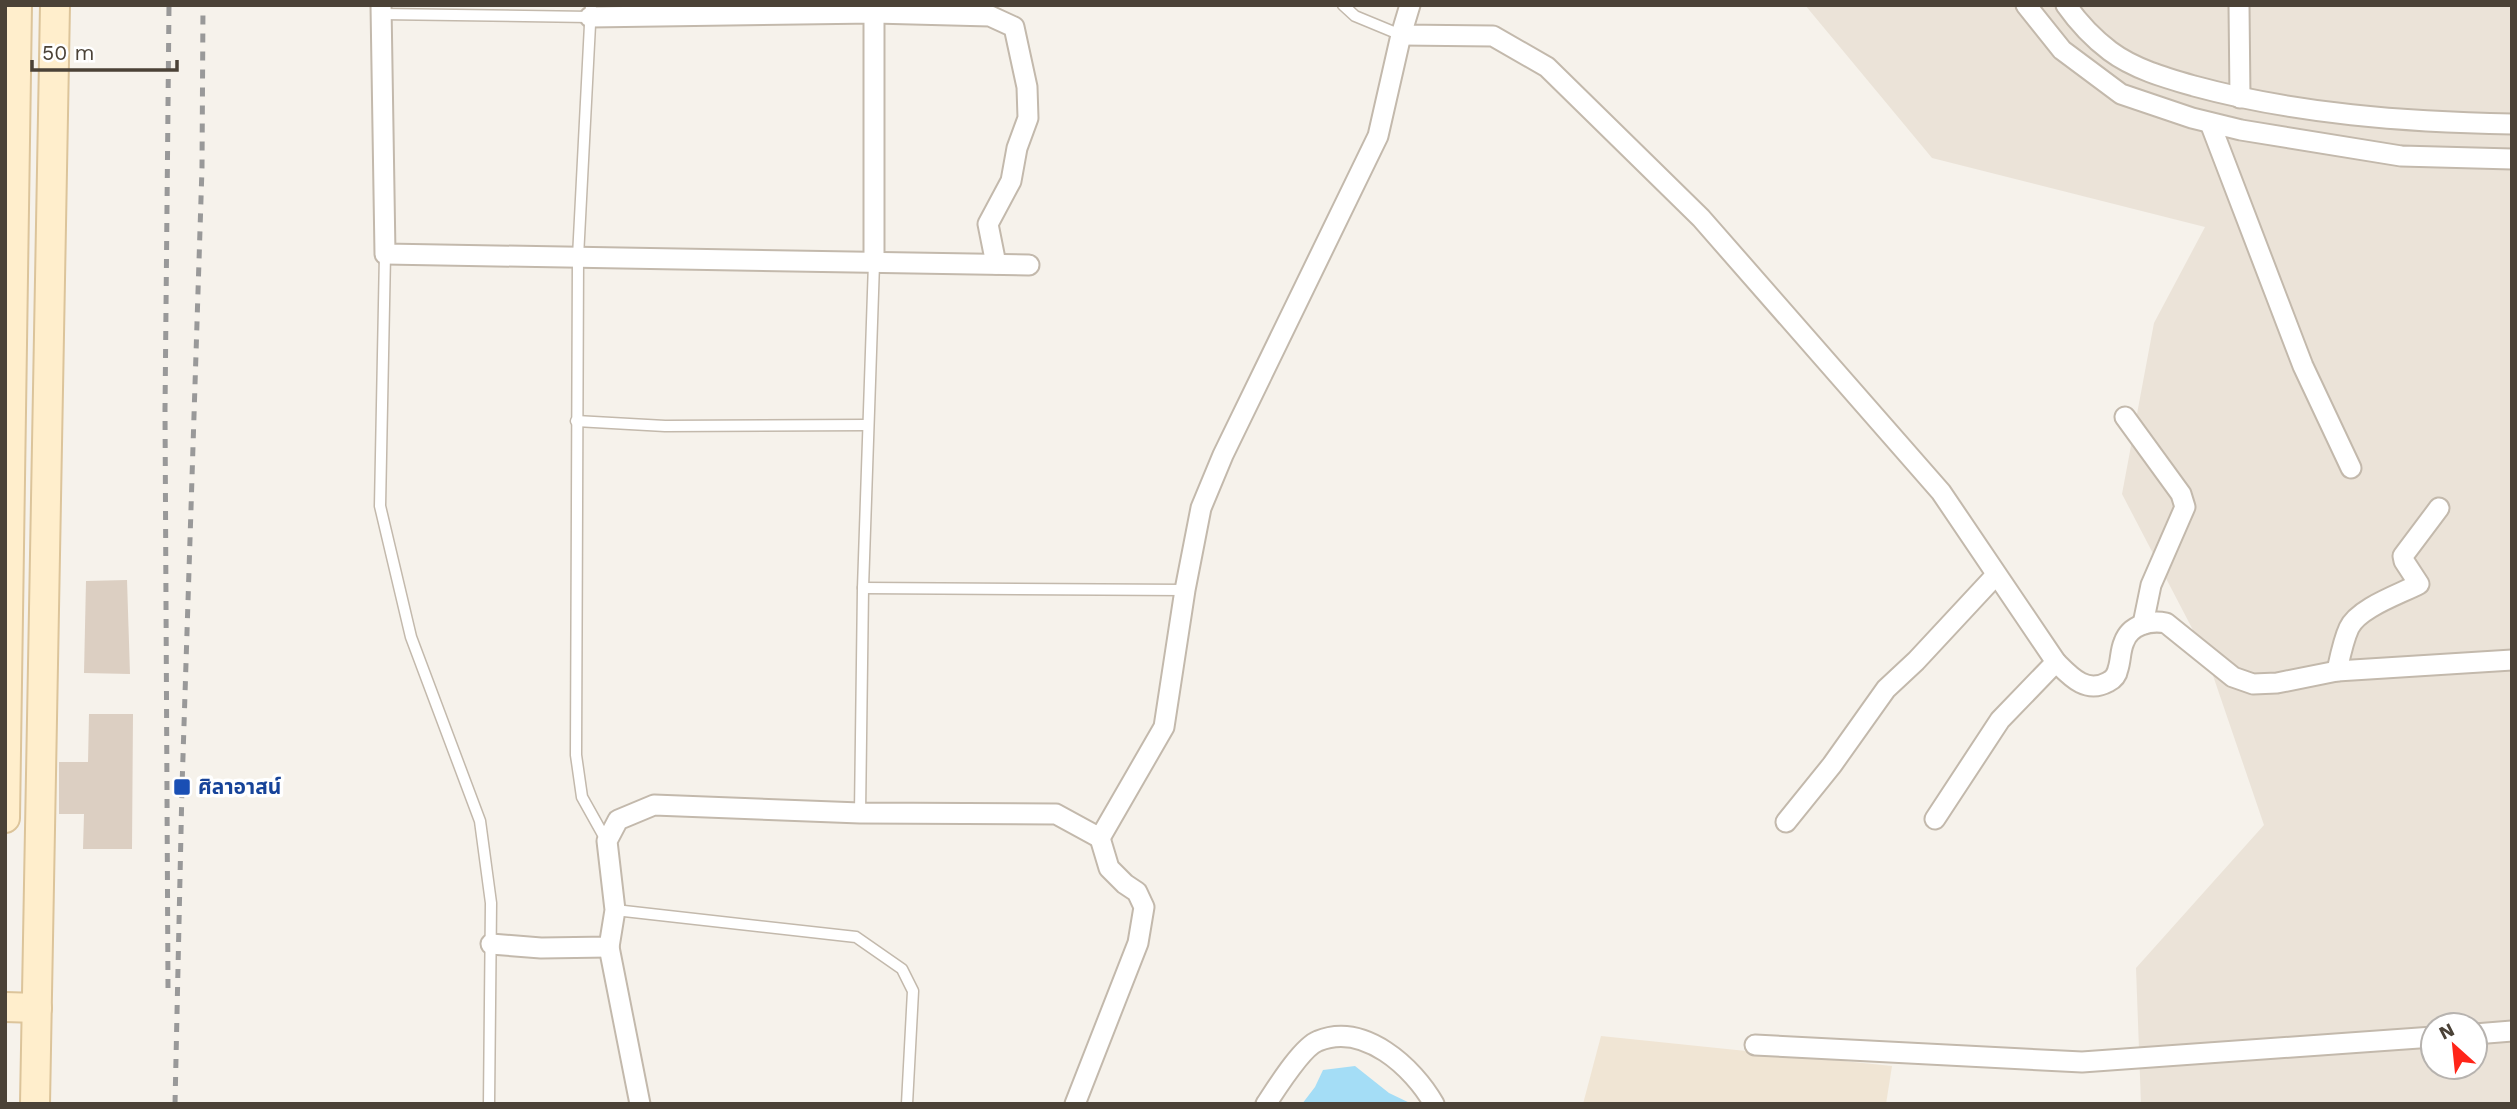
<svg xmlns="http://www.w3.org/2000/svg" width="2517" height="1109" font-family="'Work Sans','Noto Sans Thai',sans-serif">
  <style>
    .residential { fill: #ebe3d8; fill-rule: evenodd }
    .education { fill: #f0e5d4 }
    .water { fill: #a4ddf6 }
    .building { fill: #dccfc2 }
    .lines { fill: none; stroke-linecap: round; stroke-linejoin: round }
    .service-casing { stroke: #c3b9ac; stroke-width: 13 }
    .minor-casing { stroke: #c3b9ac; stroke-width: 23 }
    .secondary-casing { stroke: #dcc49a; stroke-width: 32 }
    .service { stroke: #fff; stroke-width: 10 }
    .minor { stroke: #fff; stroke-width: 19 }
    .secondary { stroke: #fec; stroke-width: 28 }
    .rail { stroke: #999; stroke-width: 5; stroke-dasharray: 9 9; stroke-linecap: butt }
    .transit-dot { fill: #1a4fb4; stroke: #fff; stroke-width: 2.5 }
    .labels { text-anchor: middle; stroke-width: 7; stroke-linejoin: round; paint-order: stroke }
    .transit-label { font-size: 21px; font-weight: bold; fill: #164399; stroke: #fff; text-anchor: start }
  </style>
  <rect width="100%" height="100%" fill="#f6f2eb"/>
  <path class="residential" d="M1805,5H2512V1104H2141L2136,968L2264,825L2206,655L2122,494L2154,323L2205,227L1932,158ZM2433,1025H2475V1067H2433Z"/>
  <path class="education" d="M1601,1036L1892,1066L1886,1104H1583Z"/>
  <path class="water" d="M1355,1066L1389,1093L1412,1104H1302L1315,1087L1323,1070Z"/>
  <g class="building">
    <path d="M127,580L130,674L84,673L86,581Z"/>
    <path d="M89,714H133L132,849H83L84,814H59V762H88Z"/>
  </g>
  <g class="lines">
    <defs>
      <g id="service">
        <path d="M591,5L578,257L576,755L582,797L606,840"/>
        <path d="M1343,5L1355,16L1401,35"/>
        <path d="M381,14L590,17"/>
        <path d="M385,254L380,506L411,637L480,821L491,903L489,1104"/>
        <path d="M576,421L665,426L867,425"/>
        <path d="M863,588L1185,590"/>
        <path d="M860,813L863,588L874,263"/>
        <path d="M615,910L856,937L902,969L913,991L907,1104"/>
      </g>
      <g id="minor">
        <path d="M381,5L385,254L1029,265"/>
        <path d="M874,5V263"/>
        <path d="M1410,5L1401,35L1493,36L1547,67L1701,218L1941,492L2056,662C2071,677 2086,694 2108,682C2114,679 2117,675 2118,669C2121,660 2120,651 2124,642C2130,625 2150,620 2166,623L2233,677L2253,684L2277,683L2337,671L2512,660"/>
        <path d="M2026,5L2062,50L2121,94L2192,118L2241,130L2401,156L2512,159"/>
        <path d="M2066,5C2078,22 2093,38 2110,51C2134,69 2166,78 2194,86C2297,114 2405,122 2512,124"/>
        <path d="M2239,5L2240,98"/>
        <path d="M590,17L874,13L990,16L1014,27L1027,87L1028,118L1017,148L1011,181L988,224L996,264"/>
        <path d="M2210,123L2303,366L2351,468"/>
        <path d="M2125,417L2181,494L2185,507L2151,585L2143,624"/>
        <path d="M2337,671C2340,657 2343,641 2349,628C2358,608 2400,594 2419,584L2404,561L2403,556L2439,508"/>
        <path d="M1935,819L2000,720L2056,662"/>
        <path d="M1786,822L1832,765L1886,689L1916,661L1996,575"/>
        <path d="M491,944L541,948L609,947L615,910L607,841L618,820L654,805L860,813L1056,814L1100,838L1164,727L1185,590L1201,508L1223,455L1378,136L1401,35"/>
        <path d="M609,947L640,1104"/>
        <path d="M2475,1034L2512,1031"/>
        <path d="M1755,1045L2082,1062L2433,1037"/>
        <path d="M1075,1104L1138,943L1144,907L1137,892L1125,884L1109,868L1100,838"/>
        <path d="M1266,1104C1276,1089 1302,1047 1318,1041C1364,1022 1413,1067 1434,1104"/>
      </g>
      <g id="secondary">
        <path d="M5,818L17,5"/>
        <path d="M5,1007L37,1008"/>
        <path d="M35,1104L55,5"/>
      </g>
    </defs>
    <use href="#service" class="service-casing"/>
    <use href="#minor" class="minor-casing"/>
    <use href="#secondary" class="secondary-casing"/>
    <use href="#service" class="service"/>
    <use href="#minor" class="minor"/>
    <use href="#secondary" class="secondary"/>
    <g class="rail">
      <path d="M168,988L165,410L169,5"/>
      <path d="M175,1104L182,787L202,168L203,5"/>
    </g>
  </g>
  <rect class="transit-dot" x="173" y="778" width="18" height="18" rx="3.5"/>
  <g class="labels">
    <g class="transit-label">
      <text x="198" y="794">ศิลาอาสน์</text>
    </g>
  </g>
  <rect width="2517" height="1109" fill="none" stroke="#4b4237" stroke-width="14"/>
  <g transform="translate(2454 1046) rotate(333)"><circle r="33" fill="#ffffff" stroke="#b7b3af" stroke-width="2"/>
  <path d="M0-5L12 26L0 18L-12 26Z" fill="#ff2519"/>
  <text y="-10" font-size="19" font-weight="bold" text-anchor="middle" fill="#4b4237">N</text>
  </g>
  <path d="M32 60v10h145v-10" fill="none" stroke="#4b4237" stroke-width="3.5"/>
  <text x="42" y="60" font-size="21" fill="#4b4237" stroke="#ffffff" stroke-width="5" paint-order="stroke">50 m</text>
</svg>
